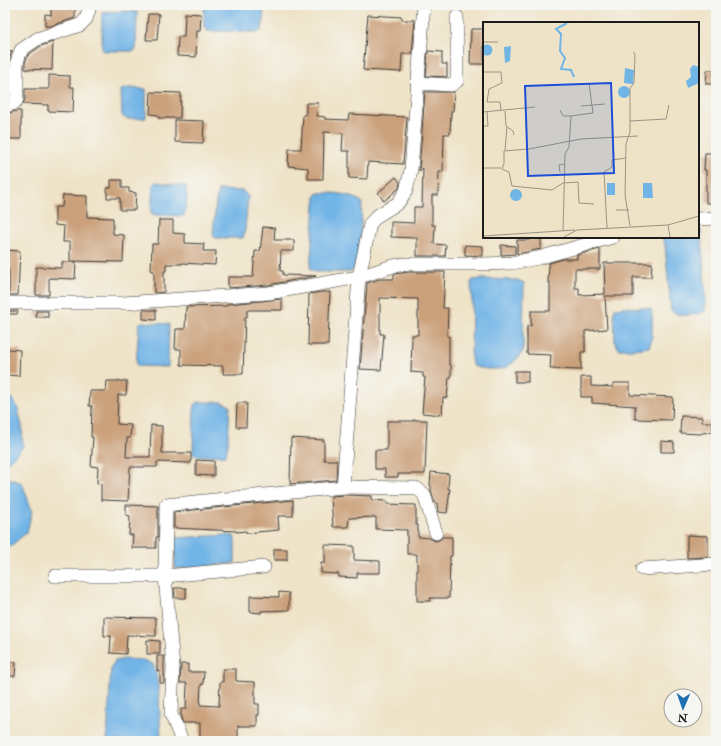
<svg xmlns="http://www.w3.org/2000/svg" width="721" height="746" font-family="'IM FELL Double Pica',serif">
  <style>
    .water { fill: #71b4e6; stroke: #466881 }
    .building { fill: #cba17c }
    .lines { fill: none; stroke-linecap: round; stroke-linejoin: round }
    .minor-casing { stroke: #3c3a36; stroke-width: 14 }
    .minor { stroke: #fff; stroke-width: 13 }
    .inset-river { fill: none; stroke: #71b4e6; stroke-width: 2 }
    .inset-road { fill: none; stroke: #9b9383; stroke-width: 1 }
    .view { fill: #1d4ed8; fill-opacity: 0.15; stroke: #1d4ed8; stroke-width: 2 }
    .inset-edge { fill: none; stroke: #1c1c1c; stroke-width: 2 }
  </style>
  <rect width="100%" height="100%" fill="#f6f6f2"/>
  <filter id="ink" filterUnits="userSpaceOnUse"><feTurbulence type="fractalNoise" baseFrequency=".025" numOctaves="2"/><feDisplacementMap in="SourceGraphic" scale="8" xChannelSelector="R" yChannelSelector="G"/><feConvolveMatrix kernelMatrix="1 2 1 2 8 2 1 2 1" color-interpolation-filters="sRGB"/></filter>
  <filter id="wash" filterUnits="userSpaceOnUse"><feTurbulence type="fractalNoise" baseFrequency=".012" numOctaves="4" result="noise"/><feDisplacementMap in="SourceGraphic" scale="16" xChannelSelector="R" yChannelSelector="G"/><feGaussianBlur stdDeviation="0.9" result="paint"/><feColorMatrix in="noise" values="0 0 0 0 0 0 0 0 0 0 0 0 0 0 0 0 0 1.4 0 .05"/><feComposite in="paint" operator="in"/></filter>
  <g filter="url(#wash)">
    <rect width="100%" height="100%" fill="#efe3c7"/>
    <g class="water">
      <path d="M204,5H264L263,25L261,31L258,32L207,31L204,27Z"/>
      <path d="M125,11L137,12V14L136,49L134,51H104L102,50V13L105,12Z"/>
      <path d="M128,88L146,89V118L127,119L122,116L121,90Z"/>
      <path d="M155,182L186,186L187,199L184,216L153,215L151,214L153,185Z"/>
      <path d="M218,190L243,191L248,196L245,230L243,238H215L213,234L216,201Z"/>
      <path d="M318,193C333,192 350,194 362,202C361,217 361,261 351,272H316L310,269L315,205L316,196Z"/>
      <path d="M698,229L701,230L706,303L705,311C696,316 679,317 671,311L665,245L662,237H698Z"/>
      <path d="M484,279L518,280L524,283L523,351C519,357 513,363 507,367C500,370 479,370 472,365L471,358L472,302L471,282L473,280Z"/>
      <path d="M623,307L648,308L651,309C653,317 653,341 649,347L634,349H619L615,342L614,312L615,308Z"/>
      <path d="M141,322L169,324L168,367L138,366L136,365L139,324Z"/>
      <path d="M5,390L17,406L22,426L23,447L9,461H5Z"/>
      <path d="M200,402H222L230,406L228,445L226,455L204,456L194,455L193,451L194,405L196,403Z"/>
      <path d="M5,477L22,483L32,511L27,532L5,551Z"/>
      <path d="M227,535L234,536L235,541V563L177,569L175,568V538Z"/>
      <path d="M124,659L143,660L153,664C161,684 159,714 161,735L159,741H107L111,668L115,661Z"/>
    </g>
    <g id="blocks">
      <g class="building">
        <path d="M51,5H75V18L51,26H45V14L51,15Z"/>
        <path d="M185,13L201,14L200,31H197L196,57L177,56L178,37H184Z"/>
        <path d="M148,14H159L157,40H146Z"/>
        <path d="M368,15L402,17V20H415L412,54H402L401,72L363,70Z"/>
        <path d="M471,29H484V64H470Z"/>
        <path d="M53,42L52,70L25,69V63L28,55L41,46Z"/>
        <path d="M12,51L9,60V67H5V53Z"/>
        <path d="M428,51L442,52V64H447V77L426,76Z"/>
        <path d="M707,70H716V84H706Z"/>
        <path d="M49,75L70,76V87H74L73,112L48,111V105L23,104L25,99V89H49Z"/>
        <path d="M151,92L181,93L180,118H158V115L150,114Z"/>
        <path d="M425,92H454L453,111H451L450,134H444L443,172H439L438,195H432V225H435L434,244L446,245L445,256H417V238L391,237V222L414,223V207H422L423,168L419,171Z"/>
        <path d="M306,103H318L317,116L325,117V119L348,120L349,114L407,117L403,164L368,162L367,179L349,178V151H342L343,133L324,132L323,179H308V168L288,166L289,149H301L303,115H306Z"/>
        <path d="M17,111H21V139H5V114Z"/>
        <path d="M175,120L204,121L203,143L175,142Z"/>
        <path d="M705,153H716V203H706V170H704Z"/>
        <path d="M396,177L400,182L399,188L384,201L378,193Z"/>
        <path d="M111,180H122V188H129V192L136,193L135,210H120V198H107V188H111Z"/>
        <path d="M63,195L87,196V217L113,218V234L124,235L123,262L70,261V242H63L64,226L55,225V207H62Z"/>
        <path d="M159,220H173V233L185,234V243L204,244L203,251H216L215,265L182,263V264H166V271H164V292L154,293V271H151L152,244H158Z"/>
        <path d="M263,227L275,228L274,240H294V251H281L280,271H283V275L316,276L268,285L228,288V277H253L255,251H260Z"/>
        <path d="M530,237L541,238V249L517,254V240H530Z"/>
        <path d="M465,245L483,246V256L465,255Z"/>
        <path d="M501,245L515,246V254L501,255Z"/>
        <path d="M600,249V269H575V288H579V295L605,294L604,263H652L651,277H633V296H605L607,329L585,331V352H581V370L550,369L551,355L527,354V326H531V311H550V282H548L549,263L563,259H577V255Z"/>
        <path d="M5,250L20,251L18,295H9V270L5,269Z"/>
        <path d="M62,262H76L75,279L49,278V295H36V267L62,268Z"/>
        <path d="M408,272H445L443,308H448L447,336H449V364L451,365V378H449L447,398L443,397L442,415L422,413L425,377H423V373L411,372L412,335H418V299L380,298V334H384L381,370L360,369L367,283L380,279H394V274Z"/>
        <path d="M322,292H330L328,345H308L309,294Z"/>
        <path d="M282,299V310H247V317H245L243,374H223V366L181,365V349H175L176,329H185L186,307L227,306V304Z"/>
        <path d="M143,310H156V320L143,319Z"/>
        <path d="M5,311H18L17,314H5Z"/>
        <rect x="36" y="311" width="12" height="6"/>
        <path d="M8,349L20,350L19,376L7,375Z"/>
        <rect x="515" y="371" width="13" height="11"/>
        <path d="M581,377H591V386L613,387V383H630V395L673,397L672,420L635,419V406L592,403V397H581Z"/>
        <path d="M107,381H127L126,395H118L117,424L131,425L130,438H127L126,457H150L151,425L162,426V453H191V463L157,462V467H130L128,501L101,500V484L97,483L98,467L91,466L93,437H91L92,406H89L90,391H106Z"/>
        <path d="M237,403H247L246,427H236Z"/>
        <path d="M681,416L702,417V422H713V432L702,433L701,434L680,433Z"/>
        <path d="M413,420H427L425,474H398V477H385V469H375V450H387V421H413Z"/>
        <path d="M291,438L324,440V460H337L336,480L290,484Z"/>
        <path d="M661,441L674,442V452H661Z"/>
        <path d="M196,460L214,461V476L196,475Z"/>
        <path d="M431,472L449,474L448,489H450L447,513L438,512L437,503H435L431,490V486L430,485Z"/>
        <path d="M343,495L372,496V500L387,501V504L416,505V525H418V537L430,538L435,541L439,540L443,537H452V556H450L449,598H430V601H417V554H407V530L376,529V517L349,518L348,527H333L331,496Z"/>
        <path d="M293,500V516H278L279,530L246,533V531L236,532V531L174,528V512Z"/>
        <path d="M126,505L158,506V537H156V548H132L133,535H129L130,516L126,515Z"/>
        <path d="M687,535L708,536V557L687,558Z"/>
        <path d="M325,545L354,546V560L380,561V573H357V578L339,577V574L321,573V563H325Z"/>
        <rect x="274" y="549" width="13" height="11"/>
        <path d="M174,588H186V598H175Z"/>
        <path d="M279,592L289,593V610L261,611V613L250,612V596L279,597Z"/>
        <path d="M104,617L156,618V636L127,635L126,654L110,653L111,636H104Z"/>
        <path d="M147,640L160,641V654H147Z"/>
        <path d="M157,656H164V683H160V671H157Z"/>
        <path d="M5,662H16L15,676H5Z"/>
        <path d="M181,664H188V672H204L203,685L201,684L200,705L219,706L220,682H223V669H236V681L255,682V704H259V715H257V726H238V741H200V723H183L181,718V709H186L187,683H180Z"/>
      </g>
    </g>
  </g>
  <g filter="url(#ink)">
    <use href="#blocks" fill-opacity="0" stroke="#3c3a36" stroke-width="1"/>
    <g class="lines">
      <defs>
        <g id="minor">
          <path d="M417,83L451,85L457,81V17"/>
          <path d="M5,106L15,103L17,99V62L21,50L37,39L80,25L86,19L89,10L88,5"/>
          <path d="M698,219L716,218"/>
          <path d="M5,303H124L269,293L359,277L393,266L407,264H483L512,263L538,258L613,237"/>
          <path d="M343,487L416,488L424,494L436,533"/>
          <path d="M642,569L716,564"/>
          <path d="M55,576H165L264,567"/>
          <path d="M182,741L171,714L173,667L165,576L166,505L343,487L359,277L370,224L377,216L398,203L406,191L411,170L424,5"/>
        </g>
      </defs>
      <use href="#minor" class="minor-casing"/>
      <use href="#minor" class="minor"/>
    </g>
  </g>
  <g transform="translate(483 22)">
    <rect width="216" height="216" fill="#efe3c7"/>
    <path d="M-1.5 28a5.5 5.5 0 1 1 11 0a5.5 5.5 0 1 1-11 0ZM28,24L27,39L22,41L21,25ZM210,43L216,45V61L205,66L203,59L208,55L207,47ZM142,46L151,48L150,62L141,61ZM135 70a6 6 0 1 1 12 0a6 6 0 1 1-12 0ZM124,161H132V173H124ZM160,161H169L170,176H160ZM27 173a6 6 0 1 1 12 0a6 6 0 1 1-12 0Z" fill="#71b4e6"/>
    <path class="inset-river" d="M84,1L73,7L78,12L77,29L82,36L78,47L88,48L91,55"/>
    <path class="inset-road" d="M0,20H15M0,50H18L19,61L6,67L4,80H17L18,89M98,84L122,82M77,88L80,94H88M22,89L23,104L30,109L31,113M0,90L52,85M147,99L183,97L186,83M0,104H5L4,89M22,128L24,105M0,146H18M77,150L76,143L81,142M111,182L96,181L95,160L80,161L69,168L29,164L26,150L19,147L21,142V129L46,127L98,117L155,114M133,188H146M185,203L187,215M147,204L142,173L143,122L147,110V66L151,61L152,32L150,30M124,206L121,150L129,145V138L143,136M80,209L82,132L86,125L88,94L110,91L106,61M0,214L92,208M81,215L94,208L185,203L216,194"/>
    <path class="view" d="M128,61L131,151L45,154L42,64Z"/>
    <rect width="216" height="216" class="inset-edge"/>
  </g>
  <rect width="721" height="746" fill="none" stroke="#f6f6f2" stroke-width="20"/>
  <g transform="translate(683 708) rotate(182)"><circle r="19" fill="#f6f6f2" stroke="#9f9f9c"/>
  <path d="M0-3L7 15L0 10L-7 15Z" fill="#1f6fb2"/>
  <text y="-6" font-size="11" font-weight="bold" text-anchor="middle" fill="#1c1c1c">N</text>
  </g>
</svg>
